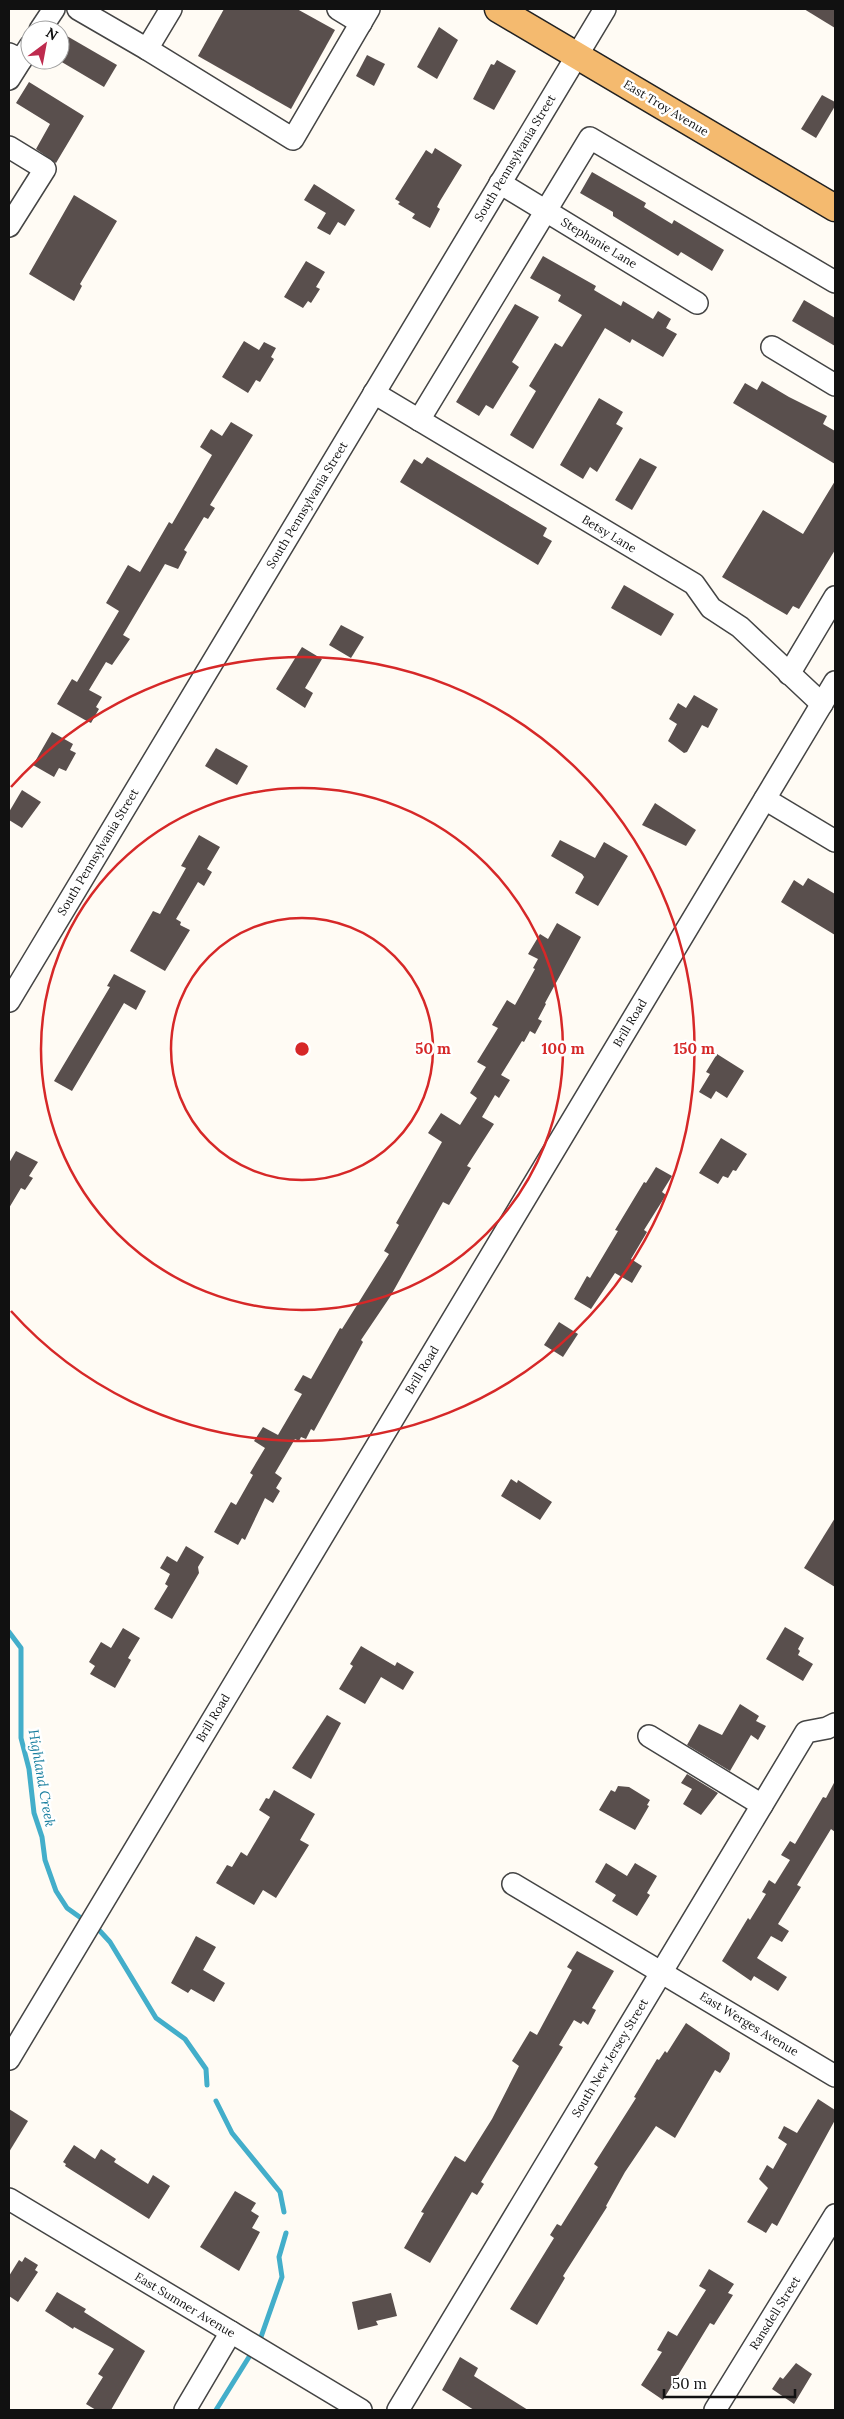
<svg xmlns="http://www.w3.org/2000/svg" width="844" height="2419" font-family="Lora,serif">
  <style>
    .lines { fill: none; stroke-linecap: round; stroke-linejoin: round }
    .stream { stroke: #43aeca; stroke-width: 5 }
    .building { fill: #594f4d }
    .minor-casing { stroke: #444; stroke-width: 24 }
    .major-casing { stroke: #222; stroke-width: 29 }
    .minor { stroke: #fff; stroke-width: 21 }
    .major { stroke: #f4ba6f; stroke-width: 26 }
    .ring { fill: none; stroke: #d62828; stroke-width: 2.5 }
    .labels { text-anchor: middle; stroke-width: 5; stroke-linejoin: round; paint-order: stroke }
    .street-label { font-size: 12px; fill: #111; stroke: #fff }
    .water-label { font-size: 14px; font-style: italic; fill: #1c80a0; stroke: #fff }
    .centre { fill: #d62828; stroke: #fff; stroke-width: 2.5 }
    .ring-label { font-size: 15px; text-anchor: middle; font-weight: bold; fill: #d62828; stroke: #fff; stroke-width: 5; stroke-linejoin: round; paint-order: stroke }
  </style>
  <rect width="100%" height="100%" fill="#fffbf4"/>
  <g class="lines">
    <g class="stream">
      <path d="M9,1632L21,1648V1738L29,1769L34,1813L42,1837L45,1860L56,1891L67,1908L81,1918"/>
      <path d="M99,1930L110,1942L156,2018L185,2039L206,2069L207,2085"/>
      <path d="M216,2101L232,2133L280,2192L284,2212"/>
      <path d="M261,2337L282,2277L279,2257L286,2233"/>
      <path d="M216,2410L249,2357"/>
    </g>
  </g>
  <g class="building">
    <path d="M224,9H297L335,30L291,109L198,56Z"/>
    <path d="M804,9H835V28Z"/>
    <path d="M439,27L458,40L437,79L417,67Z"/>
    <path d="M60,32L117,65L104,87L60,61Z"/>
    <path d="M367,55L385,64L374,86L356,76Z"/>
    <path d="M497,60L516,71L494,110L473,99L491,64L494,65Z"/>
    <path d="M29,82L84,116L56,163L36,149L50,124L16,103Z"/>
    <path d="M822,95L835,102V106L816,138L801,129Z"/>
    <path d="M435,148L462,165L440,201L437,207L440,209L430,228L412,218L415,214L398,204L400,202L395,199L426,150L432,154Z"/>
    <path d="M592,172L646,203L644,207L672,224L674,220L724,250L712,271L681,252L678,256L613,216V212L580,193Z"/>
    <path d="M314,184L355,210L345,226L338,222L330,235L317,228L326,213L304,200Z"/>
    <path d="M74,195L117,221L80,284L82,286L74,301L29,274Z"/>
    <path d="M543,256L596,286L594,290L621,306L623,301L653,319L658,311L671,319L666,328L677,334L663,357L632,339L630,343L605,328L533,449L510,435L536,391L529,386L555,343L562,347L582,315L558,301L561,295L530,278Z"/>
    <path d="M306,261L325,272L316,287L320,289L311,303L308,301L303,308L284,297Z"/>
    <path d="M804,300L835,318V346L792,321Z"/>
    <path d="M515,304L539,317L512,362L519,367L493,409L486,405L479,416L456,402Z"/>
    <path d="M244,341L259,350L264,342L276,348L271,357L274,359L260,382L256,380L248,393L222,377Z"/>
    <path d="M762,381L789,397L827,416L823,424L835,431V464L733,403L745,383L757,390Z"/>
    <path d="M599,398L623,412L616,424L623,428L597,472L590,467L583,479L560,465Z"/>
    <path d="M231,422L253,435L210,505L215,508L208,519L204,517L184,550L187,552L178,569L165,564L123,635L130,639L112,665L106,662L89,690L102,697L96,707L99,709L91,723L85,720L57,704L72,679L77,682L119,611L106,603L128,565L140,572L169,522L172,524L212,455L200,447L211,429L222,436Z"/>
    <path d="M427,457L547,528L543,536L552,541L538,565L400,482L414,459L422,464Z"/>
    <path d="M640,458L657,467L632,510L615,500Z"/>
    <path d="M835,481V550L799,609L793,606L787,615L722,577L763,510L803,534Z"/>
    <path d="M624,585L674,614L661,636L611,608Z"/>
    <path d="M341,625L364,637L351,658L329,645Z"/>
    <path d="M302,647L322,659L305,688L313,693L305,708L276,689Z"/>
    <path d="M694,695L718,709L708,728L702,725L687,752L684,753L668,741L677,724L669,719L678,703L686,708Z"/>
    <path d="M52,732L73,744L70,750L76,753L66,771L59,768L54,777L33,765Z"/>
    <path d="M216,748L248,766L237,785L205,766Z"/>
    <path d="M22,790L41,802L22,828L9,820V812Z"/>
    <path d="M655,803L696,830L686,846L642,825Z"/>
    <path d="M199,835L220,847L207,869L212,872L204,886L198,882L176,919L181,922L180,925L190,930L165,971L130,951L153,911L160,914L186,868L181,866Z"/>
    <path d="M560,840L595,858L604,842L628,856L598,906L575,893L584,877L582,874L551,856Z"/>
    <path d="M808,878L835,894V935L781,902L794,880L803,886Z"/>
    <path d="M557,923L581,937L545,1003L546,1004L538,1019L542,1021L535,1034L530,1031L524,1042L522,1041L501,1075L510,1080L499,1098L495,1095L482,1117L494,1124L467,1166L471,1168L449,1205L443,1202L390,1297L361,1340L363,1342L314,1431L311,1429L306,1439L301,1437L299,1441L295,1439L275,1473L282,1478L276,1488L280,1491L273,1503L265,1498L245,1540L242,1538L238,1545L214,1532L231,1502L236,1505L253,1475L250,1473L265,1448L254,1441L263,1427L278,1435L302,1394L294,1390L303,1375L311,1379L340,1328L342,1329L389,1254L384,1251L399,1225L396,1223L442,1142L428,1133L441,1113L460,1125L477,1098L470,1093L486,1067L477,1062L498,1028L492,1025L507,1000L515,1005L535,969L533,968L538,959L528,954L540,934L548,939Z"/>
    <path d="M114,974L146,991L136,1010L124,1003L72,1091L54,1081L110,987L107,986Z"/>
    <path d="M717,1054L744,1071L727,1098L716,1091L711,1099L699,1092L710,1074L706,1072Z"/>
    <path d="M721,1138L747,1154L736,1171L733,1170L728,1178L723,1176L718,1184L699,1173Z"/>
    <path d="M16,1151L38,1162L29,1176L33,1178L25,1190L21,1188L9,1208V1163Z"/>
    <path d="M656,1167L672,1176L662,1192L666,1195L644,1230L647,1232L631,1259L642,1266L632,1283L615,1273L591,1309L574,1299L587,1276L590,1278L618,1231L615,1230L644,1182L646,1183Z"/>
    <path d="M559,1322L578,1334L563,1357L544,1345Z"/>
    <path d="M511,1479L517,1483L518,1480L552,1502L540,1520L501,1496Z"/>
    <path d="M835,1518V1587L804,1568Z"/>
    <path d="M186,1546L204,1557L198,1567L199,1573L172,1619L154,1609L168,1586L165,1584L170,1574L160,1568L167,1556L177,1562Z"/>
    <path d="M785,1627L804,1638L798,1649L800,1651L798,1655L813,1664L803,1681L766,1659Z"/>
    <path d="M123,1628L140,1638L128,1658L131,1660L115,1688L90,1674L95,1666L89,1662L101,1642L111,1648Z"/>
    <path d="M361,1646L395,1666L397,1662L414,1672L403,1690L381,1677L365,1704L339,1689L353,1666L350,1664Z"/>
    <path d="M740,1704L759,1716L756,1721L766,1726L758,1740L751,1735L730,1771L687,1745L699,1724L722,1735Z"/>
    <path d="M327,1715L341,1723L311,1779L292,1768Z"/>
    <path d="M687,1774L718,1793L701,1815L683,1804L692,1789L681,1783Z"/>
    <path d="M835,1781V1832L831,1829L797,1885L801,1887L778,1924L789,1931L782,1942L771,1936L757,1958L787,1977L778,1991L754,1976L751,1981L722,1961L748,1918L750,1920L766,1894L762,1892L769,1880L775,1884L790,1860L781,1855L790,1841L795,1844L823,1797L826,1798Z"/>
    <path d="M618,1786L629,1787L650,1800L647,1805L649,1806L635,1830L599,1810L611,1790L615,1792Z"/>
    <path d="M274,1790L315,1814L300,1840L309,1845L276,1898L263,1890L254,1905L216,1883L227,1865L232,1867L241,1852L247,1856L270,1817L259,1810L266,1798L269,1799Z"/>
    <path d="M606,1863L627,1876L635,1863L657,1876L647,1893L650,1895L637,1916L612,1901L616,1895L595,1882Z"/>
    <path d="M196,1936L216,1947L203,1970L225,1983L214,2002L191,1989L188,1993L171,1983Z"/>
    <path d="M577,1951L614,1971L592,2008L596,2010L588,2025L583,2021L581,2024L574,2020L559,2045L563,2047L481,2182L484,2184L477,2195L472,2192L430,2263L404,2248L424,2213L421,2212L455,2156L465,2162L492,2119L519,2066L512,2061L530,2031L537,2035L572,1970L567,1967Z"/>
    <path d="M686,2023L730,2053L729,2059L720,2073L715,2070L675,2138L656,2126L625,2172L606,2206L607,2207L563,2276L565,2278L537,2325L510,2309L554,2238L550,2235L557,2224L561,2226L598,2167L594,2164L636,2098L634,2097L657,2059L659,2060L665,2051L667,2053Z"/>
    <path d="M818,2099L835,2110V2120L777,2226L772,2223L766,2233L747,2222L768,2188L759,2179L767,2165L773,2169L787,2144L778,2138L784,2126L797,2133Z"/>
    <path d="M9,2109L28,2121L9,2152Z"/>
    <path d="M74,2145L95,2159L101,2149L116,2159L114,2162L148,2184L153,2175L170,2186L149,2219L65,2166L66,2164L63,2162Z"/>
    <path d="M235,2191L256,2203L251,2211L259,2216L252,2228L260,2232L239,2271L200,2247Z"/>
    <path d="M25,2257L38,2265L35,2270L38,2272L18,2302L9,2296V2276L19,2260L22,2262Z"/>
    <path d="M709,2269L734,2284L728,2293L733,2295L714,2325L710,2323L663,2400L641,2385L662,2352L657,2350L668,2331L677,2336L706,2290L699,2286Z"/>
    <path d="M57,2292L86,2309L84,2312L145,2351L111,2410H96L86,2404L103,2377L98,2374L114,2349L74,2327L73,2329L45,2311Z"/>
    <path d="M391,2293L397,2316L376,2321L378,2325L358,2330L352,2302Z"/>
    <path d="M460,2357L478,2368L474,2376L528,2410H474L442,2390Z"/>
    <path d="M796,2363L812,2374L794,2404L772,2389L780,2377L783,2379Z"/>
  </g>
  <g class="lines">
    <defs>
      <g id="minor">
        <path d="M78,9L147,49L171,9"/>
        <path d="M338,9L361,23"/>
        <path d="M40,30L54,9"/>
        <path d="M147,49L293,139L369,9"/>
        <path d="M9,54L21,60L30,46"/>
        <path d="M9,79L21,60"/>
        <path d="M9,147L45,169L9,226"/>
        <path d="M500,183L697,303"/>
        <path d="M772,347L835,385"/>
        <path d="M374,393L694,584L711,608L740,627L822,704"/>
        <path d="M419,420L590,138L835,282"/>
        <path d="M789,674L835,597"/>
        <path d="M765,799L835,841"/>
        <path d="M9,1001L605,9"/>
        <path d="M649,1736L762,1805"/>
        <path d="M513,1884L835,2076"/>
        <path d="M9,2059L835,682"/>
        <path d="M9,2199L361,2410"/>
        <path d="M185,2410L231,2332"/>
        <path d="M398,2410L806,1732L827,1728L835,1724"/>
        <path d="M715,2410L835,2215"/>
      </g>
      <path id="major" d="M498,9L835,208"/>
    </defs>
    <use href="#minor" class="minor-casing"/>
    <use href="#major" class="major-casing"/>
    <use href="#minor" class="minor"/>
    <use href="#major" class="major"/>
  </g>
  <g class="ring">
    <circle cx="302" cy="1049" r="131"/>
    <circle cx="302" cy="1049" r="261"/>
    <path d="M11 787A392 392 0 1 1 11 1311"/>
  </g>
  <g class="labels">
    <g class="street-label">
      <text transform="translate(666 108) rotate(31)" y="4">East Troy Avenue</text>
      <text transform="translate(515 158) rotate(-59)" y="4">South Pennsylvania Street</text>
      <text transform="translate(599 243) rotate(31)" y="4">Stephanie Lane</text>
      <text transform="translate(307 505) rotate(-59)" y="4">South Pennsylvania Street</text>
      <text transform="translate(609 534) rotate(31)" y="4">Betsy Lane</text>
      <text transform="translate(98 852) rotate(-59)" y="4">South Pennsylvania Street</text>
      <text transform="translate(630 1023) rotate(-59)" y="4">Brill Road</text>
      <text transform="translate(422 1370) rotate(-59)" y="4">Brill Road</text>
      <text transform="translate(213 1718) rotate(-59)" y="4">Brill Road</text>
      <text transform="translate(749 2024) rotate(31)" y="4">East Werges Avenue</text>
      <text transform="translate(610 2058) rotate(-59)" y="4">South New Jersey Street</text>
      <text transform="translate(185 2305) rotate(31)" y="4">East Sumner Avenue</text>
      <text transform="translate(775 2313) rotate(-58)" y="4">Ransdell Street</text>
    </g>
    <g class="water-label">
      <text transform="translate(42 1778) rotate(80)" y="5">Highland Creek</text>
    </g>
  </g>
  <circle cx="302" cy="1049" r="8" class="centre"/>
  <g class="ring-label">
    <text x="433" y="1054">50 m</text>
    <text x="563" y="1054">100 m</text>
    <text x="694" y="1054">150 m</text>
  </g>
  <rect width="844" height="2419" fill="none" stroke="#111111" stroke-width="20"/>
  <g transform="translate(45 45) rotate(32)"><circle r="24" fill="#ffffff" stroke="#a0a0a0"/>
  <path d="M0-4L9 19L0 12L-9 19Z" fill="#be2b4e"/>
  <text y="-8" font-size="14" font-weight="bold" text-anchor="middle" fill="#111111">N</text>
  </g>
  <path d="M664 2389v8h131v-8" fill="none" stroke="#111111" stroke-width="2.5"/>
  <text x="672" y="2389" font-size="15" fill="#111111" stroke="#ffffff" stroke-width="4" paint-order="stroke">50 m</text>
</svg>
